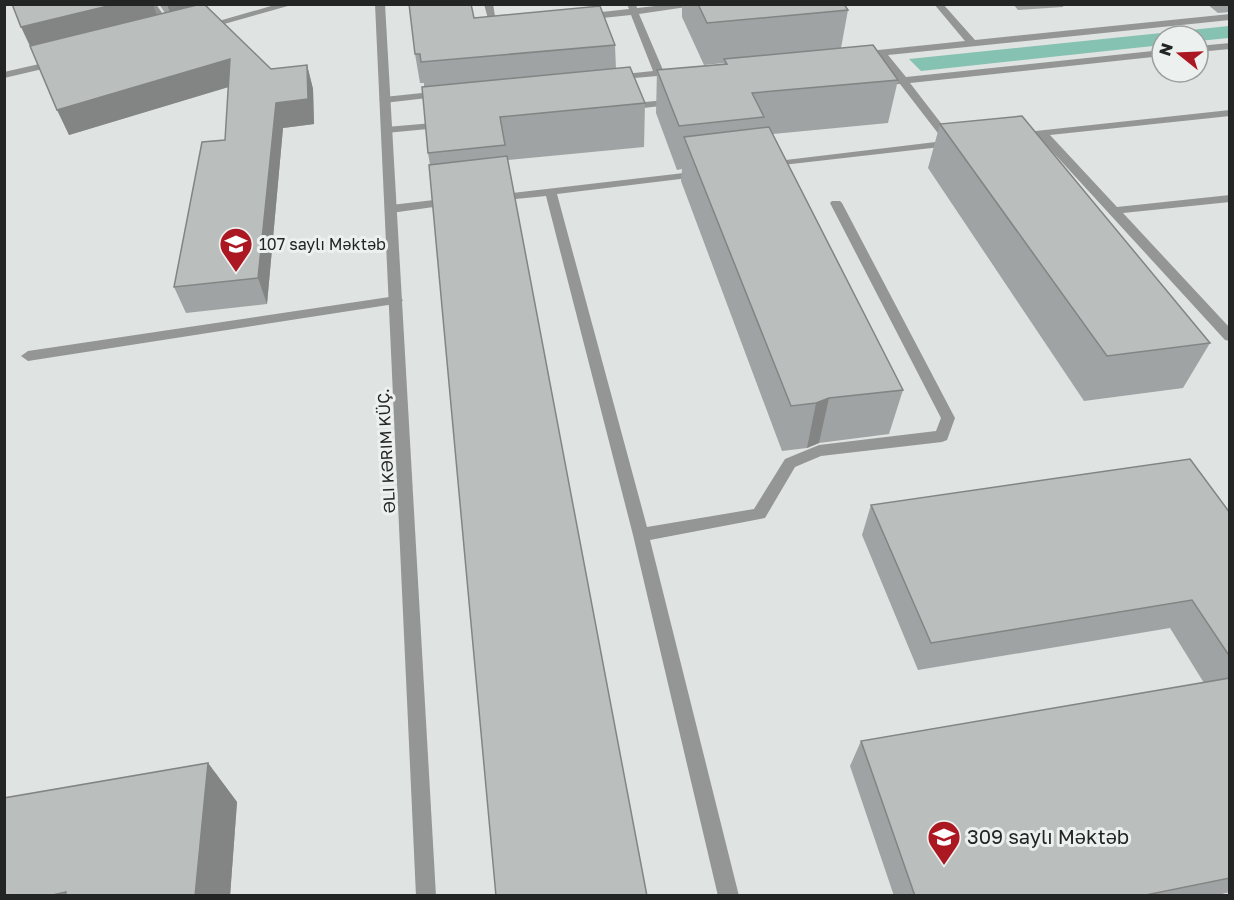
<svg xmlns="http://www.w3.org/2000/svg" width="1234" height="900" font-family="'Golos Text',sans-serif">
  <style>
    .green { fill: #86c2b1 }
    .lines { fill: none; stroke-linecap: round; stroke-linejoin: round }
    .lane { fill: #949695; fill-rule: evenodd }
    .street { fill: #949695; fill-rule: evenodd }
    .wall { fill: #a0a3a3 }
    .shaded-wall { fill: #828584 }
    .building { fill: #babebd; stroke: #828584; stroke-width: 1.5 }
    .labels { text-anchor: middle; stroke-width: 6; stroke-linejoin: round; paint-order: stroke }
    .poi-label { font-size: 16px; fill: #232525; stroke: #ecf0ef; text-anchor: start }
    .street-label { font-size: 16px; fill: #232525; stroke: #ecf0ef }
    .near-poi-label { font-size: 20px; fill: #232525; stroke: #ecf0ef; text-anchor: start }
  </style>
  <rect width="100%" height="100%" fill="#dfe3e1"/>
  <path class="green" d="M1229,26V38L1198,41V36H1162V45L921,71L909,59Z"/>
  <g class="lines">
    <g class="lane">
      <path d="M147,4H156L175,32L173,34H167Z"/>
      <path d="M484,4H493L495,16L504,21L512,22V26H499L488,19Z"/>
      <path d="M627,4H636L637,8L673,4H707L639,14L663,70L677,69L682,72L681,74L611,80L610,78L615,75L653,71L631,15L583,20L578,17L583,14L629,9Z"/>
      <path d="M934,4H943L975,40L1230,14V20L888,55L906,77L1162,50V56L910,83L954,140L958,141V145L765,167L763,165L769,162L944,141L900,84L874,85V81L896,78L879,56L859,58L854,55L859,52L965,41Z"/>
      <path d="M1230,43V49L1198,52V46Z"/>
      <path d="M441,91L446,94L445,96L384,103L379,100L384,97Z"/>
      <path d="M675,99L679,100V104L625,110L620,107L625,104Z"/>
      <path d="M1230,110V116L1050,135L1117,207L1230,195V202L1123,213L1230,328V341L1225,340L1039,137L1017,139L1012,136L1017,133Z"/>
      <path d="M445,122L449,123V127L386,133L381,130L386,127Z"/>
      <path d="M701,171L705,172V176L557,194L647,527L754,509L785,459L819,445L936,431L941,418L830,203L832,201H840L842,203L955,418L947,440L942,442L821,456L795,467L765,518L650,540L739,896H718L633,535L546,196L495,201L489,198L495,195Z"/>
      <path d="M451,198L455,200V204L391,213L385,209L391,205Z"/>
      <path d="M396,296L403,300L401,303L28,361L21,356L28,351Z"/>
    </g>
    <g class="street">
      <path d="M278,4H295L203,30L198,27Z"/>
      <path d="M375,4H385L436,896H416Z"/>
      <path d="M57,60L60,61V65L4,78V72Z"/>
    </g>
  </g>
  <g class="wall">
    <path d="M159,4H198L271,69L307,65L313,89L314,124L283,128L267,304L186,313L174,287L225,140L229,87L69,135L30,46L165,13Z"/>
    <path d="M682,4H844L848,10L841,48L898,80L888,123L773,134L903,390L889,434L819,443L807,448L782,451L681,181L682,169L677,170L656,113L657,70L724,64V63L704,65L682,17Z"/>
    <path d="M1013,4H1064L1063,7L1018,10Z"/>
    <path d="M1207,4H1230V12L1218,13Z"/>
    <path d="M474,18L615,45L616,69L645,103L644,147L508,160L430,165L428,153L424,86V83H420L415,54Z"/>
    <path d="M940,124L1210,343L1183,388L1084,401L928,168Z"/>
    <path d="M871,505L1230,513V892L1214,896H894L850,766L861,741L1204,683L1170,628L918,670L862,535Z"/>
    <path d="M208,763L237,802L230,896H4Z"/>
  </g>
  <g class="shaded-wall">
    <path d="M116,4H153L162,30L37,61L21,27Z"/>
    <path d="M167,4H198L203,20L175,27Z"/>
    <path d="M230,59L238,84L69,135L57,110Z"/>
    <path d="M307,65L313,89L314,124L283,128L267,304L258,278L276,103Z"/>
    <path d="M829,398L819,443L807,448L816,403Z"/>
    <path d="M208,763L237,802L230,896H195Z"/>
  </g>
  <g class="building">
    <path d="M12,4H116L21,27Z"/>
    <path d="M201,4H204L271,69L307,65L308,99L276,103L258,278L174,287L202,142L225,140L230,59L57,110L30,46Z"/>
    <path d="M409,4H471L474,18L600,6L615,45L421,62L420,54H415Z"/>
    <path d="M698,4H844L848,10L707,23Z"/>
    <path d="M873,45L898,80L752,93L764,117L679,126L657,70L727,64L724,59Z"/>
    <path d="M630,67L645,103L500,117L505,145L428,153L422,87Z"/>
    <path d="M1022,116L1210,343L1107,356L940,124Z"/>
    <path d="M769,127L903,390L829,398L816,403L791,406L684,137Z"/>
    <path d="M507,156L647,896H496L429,165Z"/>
    <path d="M1190,459L1230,513V657L1192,600L931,643L871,505Z"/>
    <path d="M1230,678V878L1141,896H915L861,741Z"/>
    <path d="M208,763L195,896H65L66,892L48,896H4V798Z"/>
  </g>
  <defs>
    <symbol id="school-pin" viewBox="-11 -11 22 30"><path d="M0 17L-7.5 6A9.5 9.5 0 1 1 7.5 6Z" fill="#ab1821" stroke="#ecf0ef"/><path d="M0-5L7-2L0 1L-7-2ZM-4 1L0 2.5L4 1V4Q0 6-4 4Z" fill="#fff"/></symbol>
  </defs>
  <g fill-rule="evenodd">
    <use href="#school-pin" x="217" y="225" width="38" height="52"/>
    <use href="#school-pin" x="925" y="818" width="38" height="52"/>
  </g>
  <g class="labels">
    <g class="poi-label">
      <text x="259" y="250">107 saylı Məktəb</text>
    </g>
    <g class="street-label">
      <text transform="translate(386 451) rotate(-93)" y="6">ƏLI KƏRIM KÜÇ.</text>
    </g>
    <g class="near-poi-label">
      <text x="967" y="844">309 saylı Məktəb</text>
    </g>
  </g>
  <rect width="1234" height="900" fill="none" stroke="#232525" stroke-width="12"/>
  <g transform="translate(1180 54) rotate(288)"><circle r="28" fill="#ecf0ef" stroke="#9c9f9e" stroke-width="1.5"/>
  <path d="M0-4.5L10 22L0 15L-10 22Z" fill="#ab1821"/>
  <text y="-9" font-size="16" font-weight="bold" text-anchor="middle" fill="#232525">N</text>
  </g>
</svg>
